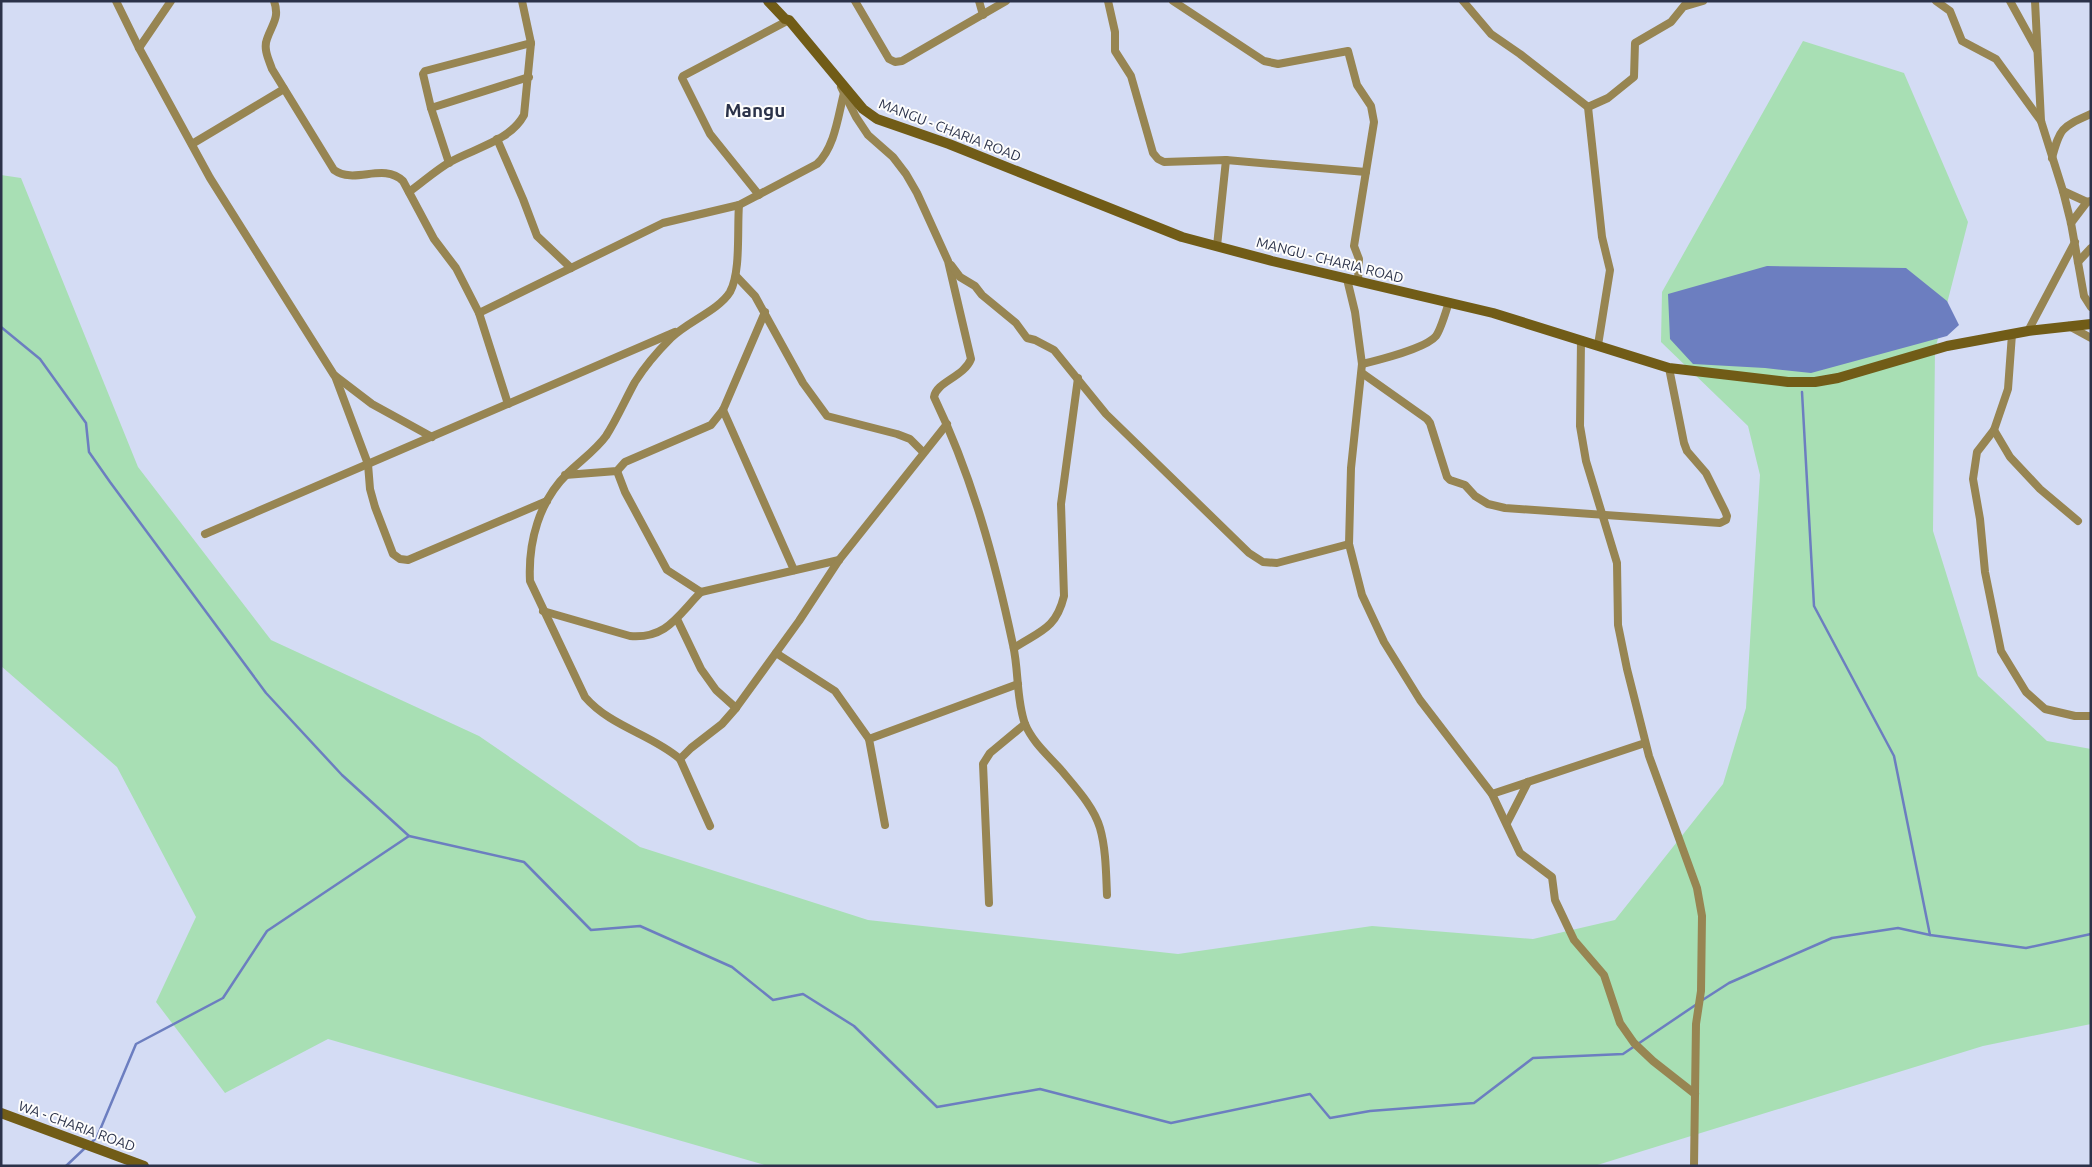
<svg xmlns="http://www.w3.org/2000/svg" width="2092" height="1167" font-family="Ubuntu,sans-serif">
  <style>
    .green { fill: #a8dfb4 }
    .water { fill: #6c7ec0 }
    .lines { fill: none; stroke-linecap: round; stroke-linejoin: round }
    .stream { stroke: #6c7ec0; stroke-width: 2.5 }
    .street { stroke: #978552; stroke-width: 8 }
    .secondary { stroke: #715c17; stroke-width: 10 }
    .labels { text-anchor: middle; stroke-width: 4; stroke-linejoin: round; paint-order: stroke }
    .street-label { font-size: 14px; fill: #2b3249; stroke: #fdfdfd }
    .district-label { font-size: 19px; font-weight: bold; fill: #2b3249; stroke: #fdfdfd }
  </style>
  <rect width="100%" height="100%" fill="#d4dcf4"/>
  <path class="green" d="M1803,41L1904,73L1968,222L1935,350L1933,531L1978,676L2047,741L2091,749V1024L1983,1046L1594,1166H768L328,1039L225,1093L156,1002L196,917L117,767L1,666V175L21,178L138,467L271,640L479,736L640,847L868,920L1178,954L1372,926L1533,939L1615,920L1723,784L1746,708L1760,475L1748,426L1661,342L1662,292Z"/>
  <path class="water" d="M1767,266L1906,268L1947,301L1959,325L1947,336L1811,373L1765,368L1693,364L1670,339L1668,294Z"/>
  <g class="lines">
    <g class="stream">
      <path d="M1,327L40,359L86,423L89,452L110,482L266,693L342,775L409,836L524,862L591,930L640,926L732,967L773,1000L803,994L854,1026L937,1107L1040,1089L1171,1123L1310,1094L1330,1118L1370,1111L1474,1103L1533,1058L1623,1054L1697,1004"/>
      <path d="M1802,392L1814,606L1894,756L1930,935"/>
      <path d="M1701,1001L1729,983L1832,938L1898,928L1930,935L2026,948L2091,934"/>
      <path d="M91,1143L97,1137L136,1044L223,998L267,931L409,836"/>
      <path d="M66,1166L85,1148"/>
    </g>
    <g class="street">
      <path d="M116,1L139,48L210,178L334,375L372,404L432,437"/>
      <path d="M274,1C280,18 272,24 267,39C263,49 269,60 272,69L334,170C355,185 383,162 403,181L434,239L456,268L479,313L508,404"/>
      <path d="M855,1L889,59L895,62L902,61L1006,1"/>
      <path d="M979,1L983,15"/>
      <path d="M1108,1L1115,32V51L1131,76L1153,153L1158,159L1164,162L1226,160L1366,172"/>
      <path d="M1173,1L1264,61L1278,64L1348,51L1357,85L1371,106L1374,122L1354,246L1359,259L1358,281"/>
      <path d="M1463,1L1491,34L1520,54L1588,107L1602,237L1610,270L1598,345"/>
      <path d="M1936,1L1950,11L1962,41L1996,59L2041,121"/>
      <path d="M2010,1L2037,50"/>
      <path d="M2035,1L2041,121L2063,191L2071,223L2084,296L2091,307"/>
      <path d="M1686,6L1703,1"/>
      <path d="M139,48L171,1"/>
      <path d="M841,87L856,117L868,135L893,157L906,174L917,193L948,261L971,359C964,377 936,382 934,397C972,476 995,560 1013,645C1019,671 1016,699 1025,724C1033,743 1049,756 1062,771C1076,788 1094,807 1100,828C1106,849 1106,873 1107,895"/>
      <path d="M1588,107L1608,98L1634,77L1635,43L1671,22L1688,1"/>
      <path d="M431,108L529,77"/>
      <path d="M497,139L523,199L537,236L571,268"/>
      <path d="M192,144L284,89"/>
      <path d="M2052,158C2060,127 2062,127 2091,114"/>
      <path d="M449,163L431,108L423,74L425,71L531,43"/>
      <path d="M2063,191L2087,202"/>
      <path d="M409,192C423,182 436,170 450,162C475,148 510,141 524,115L531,43L522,1"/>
      <path d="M759,195L710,134L682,78L683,76L789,20"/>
      <path d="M2071,223L2087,202L2091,201"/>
      <path d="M1217,246L1226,160"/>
      <path d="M2078,262L2091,248"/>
      <path d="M951,265L960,277L975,286L982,295L1016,323L1027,338L1035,340L1054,350L1106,414L1249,553L1263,562L1277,563L1349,544"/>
      <path d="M736,276L755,296L803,383L827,416L897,434L910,439L923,452"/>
      <path d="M1347,279L1355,312L1362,364L1351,468L1349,544L1362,595L1384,642L1420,700L1492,794L1520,853L1552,877L1555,900L1574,940L1604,975L1620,1023L1634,1043L1653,1061L1695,1094"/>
      <path d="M479,313L663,223L739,205L817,164C835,147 838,116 844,93"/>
      <path d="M2069,326L2091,338"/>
      <path d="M2028,331L2075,242"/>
      <path d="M2012,334L2008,389L1994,430L1977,452L1973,479L1980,519L1985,572L2001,651L2026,692L2045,709L2075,716H2091"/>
      <path d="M1581,340L1580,426L1586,461L1617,563L1618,625L1627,669L1649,756L1697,888L1702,916L1701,991L1696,1024L1694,1166"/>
      <path d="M1362,364C1379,360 1426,348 1436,336C1441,329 1446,311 1449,302"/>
      <path d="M1362,373L1427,419L1430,423L1447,477L1450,480L1465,485L1475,496L1488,504L1505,508L1720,523L1726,520L1727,516L1725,511L1706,473L1687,451L1684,443L1669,368"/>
      <path d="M335,376L368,464L370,489L375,507L393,554L400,559L408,560L547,501"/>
      <path d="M723,410L794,570"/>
      <path d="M1994,430L2010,457L2040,489L2078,521"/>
      <path d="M617,471L625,492L667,570L701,592"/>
      <path d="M565,475L617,471L625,462L711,425L723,410L765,312"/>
      <path d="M205,534L675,332"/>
      <path d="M543,611L630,636C667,639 678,615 701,592L839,560"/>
      <path d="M677,619L701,669L716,690L736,708"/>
      <path d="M1014,648C1040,631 1056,629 1064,596L1061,504L1078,378"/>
      <path d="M776,653L835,691L869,739"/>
      <path d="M680,759C651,734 611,727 585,697L530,581C528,542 539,501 568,473C580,461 596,450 606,436C617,419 625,400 635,382C645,366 657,352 671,338C687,322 719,310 730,292C741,272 737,229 739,205"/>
      <path d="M1492,794L1645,743"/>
      <path d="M1507,823L1528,782"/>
      <path d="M885,825L869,739L1018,684"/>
      <path d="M710,826L680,759L691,748L722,724L736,708L799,621L839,560L947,424"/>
      <path d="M989,903L983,764L990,753L1025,724"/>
    </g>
    <g class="secondary">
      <path d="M768,1L785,19L789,20L863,109L877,119L949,144L1182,237L1272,261L1493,313L1669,368L1788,382H1815L1838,378L1947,346L2028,331L2091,324"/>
      <path d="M1,1113L144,1166"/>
    </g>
  </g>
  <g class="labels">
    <g class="street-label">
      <text transform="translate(950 130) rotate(21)" y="5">MANGU - CHARIA ROAD</text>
      <text transform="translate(1330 260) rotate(14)" y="5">MANGU - CHARIA ROAD</text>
      <text transform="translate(77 1126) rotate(20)" y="5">WA - CHARIA ROAD</text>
    </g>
    <g class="district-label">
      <text x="755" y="117">Mangu</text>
    </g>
  </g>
  <rect width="2092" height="1167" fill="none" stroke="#2b3249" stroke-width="5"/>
</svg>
